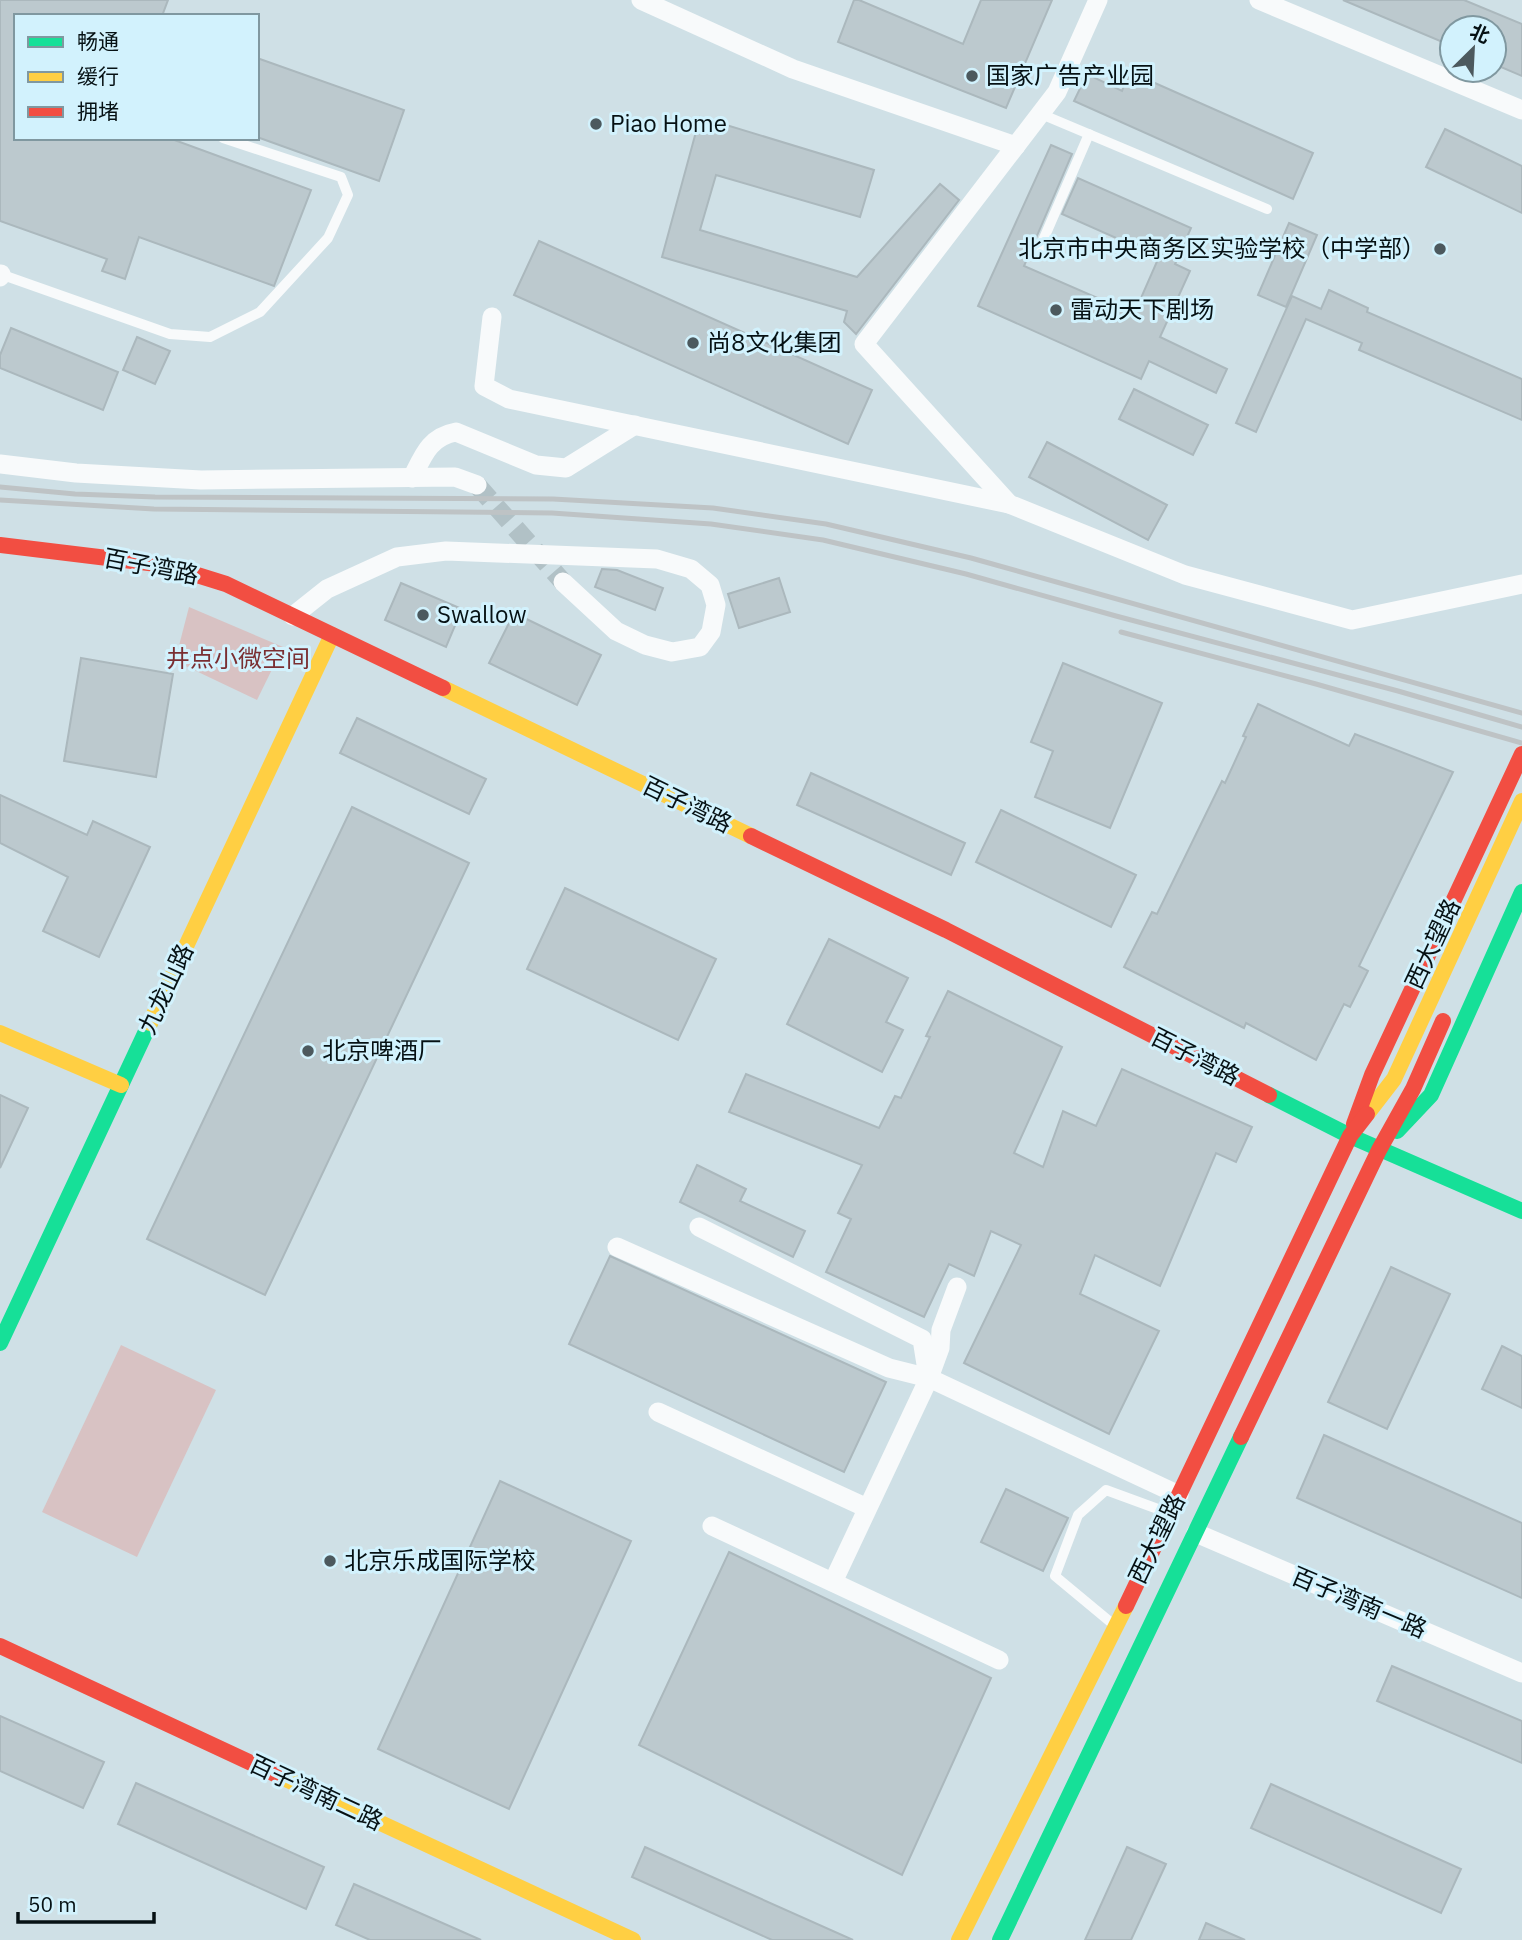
<svg xmlns="http://www.w3.org/2000/svg" width="1522" height="1940" font-family="'IBM Plex Sans','Noto Sans SC',sans-serif">
  <style>
    .green { fill: #d8c2c3 }
    .building { fill: #bcc9ce; stroke: #abb8bd; stroke-width: 2 }
    .lines { fill: none; stroke-linecap: round; stroke-linejoin: round }
    .street-tunnel { stroke: #b1c1c6; stroke-width: 19; stroke-dasharray: 19 10; stroke-linecap: butt }
    .lane { stroke: #f8fafb; stroke-width: 10 }
    .street { stroke: #f8fafb; stroke-width: 19 }
    .fast { stroke: #16e098; stroke-width: 16 }
    .slow { stroke: #ffcf43; stroke-width: 16 }
    .jam { stroke: #f24e42; stroke-width: 16 }
    .rail { stroke: #bec3c5; stroke-width: 5 }
    .poi-dot { fill: #4c595e; stroke: #d2f2fd; stroke-width: 2.5 }
    .labels { text-anchor: middle; stroke-width: 6; stroke-linejoin: round; paint-order: stroke }
    .poi-label { font-size: 24px; fill: #061114; stroke: #d2f2fd; text-anchor: start }
    .street-label { font-size: 24px; fill: #061114; stroke: #d2f2fd }
    .park-label { font-size: 24px; fill: #7a2f32; stroke: #d2f2fd }
  </style>
  <rect width="100%" height="100%" fill="#cfe0e6"/>
  <g class="green">
    <path d="M189,607L283,647L257,700L175,661Z"/>
    <path d="M121,1345L216,1390L137,1557L42,1512Z"/>
  </g>
  <g class="building">
    <path d="M0,0H168L162,16H16V138H169L311,190L274,286L139,237L125,279L102,271L107,259L0,221Z"/>
    <path d="M854,0H859L963,44L981,0H1052L1006,108L838,42Z"/>
    <path d="M1343,0H1464L1522,24V76L1494,64V28H1452V46Z"/>
    <path d="M257,58L404,110L379,181L257,137Z"/>
    <path d="M1130,72L1313,153L1293,199L1074,101L1087,74L1122,91Z"/>
    <path d="M700,117L874,170L860,217L716,175L700,230L857,277L940,184L959,200L856,334L844,322L847,311L662,257Z"/>
    <path d="M1445,129L1522,166V213L1426,167Z"/>
    <path d="M1051,145L1072,154L1024,266L1134,314L1159,257L1062,214L1078,178L1191,228L1175,264L1190,271L1160,337L1227,369L1216,393L1149,361L1141,379L978,306Z"/>
    <path d="M1289,223L1317,235L1286,307L1258,295Z"/>
    <path d="M539,241L872,390L848,444L514,295Z"/>
    <path d="M1329,290L1368,308L1367,312L1522,379V420L1359,350L1362,343L1306,319L1256,432L1236,423L1292,296L1321,309Z"/>
    <path d="M11,328L118,372L103,410L0,368V355Z"/>
    <path d="M137,337L170,351L155,384L123,370Z"/>
    <path d="M1134,389L1208,425L1193,455L1119,419Z"/>
    <path d="M1047,442L1167,505L1148,540L1029,477Z"/>
    <path d="M602,569L617,570L663,588L655,610L595,587Z"/>
    <path d="M779,578L790,612L739,628L728,594Z"/>
    <path d="M401,583L462,609L446,647L385,620Z"/>
    <path d="M514,613L601,655L577,705L489,663Z"/>
    <path d="M81,658L173,674L156,777L64,761Z"/>
    <path d="M1063,663L1162,703L1110,828L1035,797L1053,751L1031,742Z"/>
    <path d="M1258,704L1349,746L1355,734L1453,772L1359,966L1368,971L1350,1007L1344,1004L1316,1060L1246,1023L1244,1028L1124,967L1152,912L1157,914L1222,781L1225,783L1246,737L1243,736Z"/>
    <path d="M357,718L486,779L469,814L340,753Z"/>
    <path d="M811,773L965,843L951,875L797,805Z"/>
    <path d="M0,795L87,835L93,821L150,847L99,957L43,931L68,877L0,843Z"/>
    <path d="M352,807L469,863L265,1295L147,1239Z"/>
    <path d="M1001,810L1136,875L1111,927L976,862Z"/>
    <path d="M565,888L716,959L678,1040L527,969Z"/>
    <path d="M829,939L908,978L886,1022L903,1030L882,1072L787,1024Z"/>
    <path d="M948,991L1062,1047L1014,1153L1043,1167L1063,1111L1096,1126L1122,1069L1252,1127L1236,1162L1216,1153L1160,1286L1095,1255L1080,1294L1159,1331L1109,1434L964,1363L1021,1245L991,1231L974,1276L949,1264L924,1317L826,1272L851,1219L838,1213L862,1165L729,1112L746,1074L879,1128L895,1096L901,1098L930,1037L926,1036Z"/>
    <path d="M0,1095L28,1108L0,1168Z"/>
    <path d="M697,1165L746,1189L740,1201L805,1231L793,1257L680,1202Z"/>
    <path d="M610,1256L886,1382L844,1472L569,1344Z"/>
    <path d="M1391,1267L1450,1294L1387,1429L1328,1402Z"/>
    <path d="M1502,1346L1522,1356V1408L1482,1389Z"/>
    <path d="M1324,1435L1522,1523V1598L1297,1498Z"/>
    <path d="M500,1481L631,1541L509,1809L378,1749Z"/>
    <path d="M1006,1489L1068,1518L1043,1571L981,1542Z"/>
    <path d="M729,1552L991,1678L902,1875L639,1745Z"/>
    <path d="M1392,1666L1522,1721V1763L1377,1701Z"/>
    <path d="M0,1716L104,1762L83,1808L0,1771Z"/>
    <path d="M136,1783L324,1867L306,1909L118,1824Z"/>
    <path d="M1271,1784L1461,1869L1441,1913L1251,1828Z"/>
    <path d="M645,1847L853,1940H772L632,1877Z"/>
    <path d="M1127,1847L1166,1864L1131,1940H1085Z"/>
    <path d="M354,1884L481,1940H370L336,1925Z"/>
    <path d="M1206,1923L1245,1940H1199Z"/>
  </g>
  <g class="lines">
    <path class="street-tunnel" d="M477,485L563,582"/>
    <g class="lane">
      <path d="M1041,114L1267,209"/>
      <path d="M1038,252L1089,134"/>
      <path d="M0,274L170,334L210,337L260,312L328,238L348,195L341,177L223,138"/>
      <path d="M1114,1625L1055,1576L1078,1515L1106,1490L1166,1512"/>
    </g>
    <g class="street">
      <path d="M641,0L793,69L1016,146"/>
      <path d="M1098,0L1057,92L864,344L1009,504L1185,575L1352,620L1522,584"/>
      <path d="M1259,0L1522,110"/>
      <path d="M0,277L1,274"/>
      <path d="M492,317L484,386L509,399L1009,504"/>
      <path d="M0,464L76,473L201,480L455,477L477,485"/>
      <path d="M412,478C423,456 429,437 456,432L536,465L566,468L635,425"/>
      <path d="M293,616L327,589L397,557L446,551L657,559L691,569L710,585L716,605L711,632L700,647L672,652L645,645L616,631L563,582"/>
      <path d="M699,1227L922,1339L928,1377"/>
      <path d="M617,1247L889,1368L929,1378L1179,1495"/>
      <path d="M658,1412L867,1508"/>
      <path d="M712,1526L999,1660"/>
      <path d="M1196,1533L1522,1673"/>
      <path d="M833,1582L929,1378L940,1348L941,1330L957,1287"/>
    </g>
    <g class="fast">
      <path d="M1269,1095L1350,1136L1522,1211"/>
      <path d="M1397,1131L1431,1095L1522,892"/>
      <path d="M0,1343L150,1023"/>
      <path d="M1000,1940L1241,1437"/>
    </g>
    <g class="slow">
      <path d="M443,688L751,836"/>
      <path d="M150,1023L332,635"/>
      <path d="M0,1033L121,1085"/>
      <path d="M1367,1114L1394,1079L1522,801"/>
      <path d="M277,1775L633,1940"/>
      <path d="M959,1940L1126,1606"/>
    </g>
    <g class="jam">
      <path d="M0,545L165,565L226,584L443,688"/>
      <path d="M751,836L946,930L1269,1095"/>
      <path d="M1354,1124L1372,1075L1522,754"/>
      <path d="M1241,1437L1379,1150L1413,1089L1443,1021"/>
      <path d="M1126,1606L1350,1136L1367,1114"/>
      <path d="M0,1646L277,1775"/>
    </g>
    <g class="rail">
      <path d="M0,487L75,494L155,497L553,499L713,508L826,524L971,558L1522,713"/>
      <path d="M0,500L154,509L552,513L711,524L823,540L966,574L1116,616L1398,691L1522,727"/>
      <path d="M1121,632L1316,684L1522,743"/>
    </g>
  </g>
  <g class="poi-dot">
    <circle cx="972" cy="76" r="7"/>
    <circle cx="596" cy="124" r="7"/>
    <circle cx="1440" cy="249" r="7"/>
    <circle cx="1056" cy="310" r="7"/>
    <circle cx="693" cy="343" r="7"/>
    <circle cx="423" cy="615" r="7"/>
    <circle cx="308" cy="1051" r="7"/>
    <circle cx="330" cy="1561" r="7"/>
  </g>
  <g class="labels">
    <g class="poi-label">
      <text x="986" y="84">国家广告产业园</text>
      <text x="610" y="132">Piao Home</text>
      <text x="1426" y="257" text-anchor="end">北京市中央商务区实验学校（中学部）</text>
      <text x="1070" y="318">雷动天下剧场</text>
      <text x="707" y="351">尚8文化集团</text>
      <text x="437" y="623">Swallow</text>
      <text x="322" y="1059">北京啤酒厂</text>
      <text x="344" y="1569">北京乐成国际学校</text>
    </g>
    <g class="street-label">
      <text transform="translate(151 567) rotate(11)" y="8">百子湾路</text>
      <text transform="translate(687 805) rotate(26)" y="8">百子湾路</text>
      <text transform="translate(1433 944) rotate(-65)" y="8">西大望路</text>
      <text transform="translate(166 989) rotate(-65)" y="8">九龙山路</text>
      <text transform="translate(1195 1057) rotate(27)" y="8">百子湾路</text>
      <text transform="translate(1157 1539) rotate(-64)" y="8">西大望路</text>
      <text transform="translate(1359 1603) rotate(23)" y="8">百子湾南一路</text>
      <text transform="translate(316 1793) rotate(25)" y="8">百子湾南二路</text>
    </g>
    <g class="park-label">
      <text x="238" y="667">井点小微空间</text>
    </g>
  </g>
  <rect x="14" y="14" width="245" height="126" fill="#d2f2fd" stroke="#8098a0" stroke-width="2"/>
  <rect x="28" y="37" width="35" height="10" fill="#16e098" stroke="#8098a0" stroke-width="2"/>
  <text x="77" y="49" font-size="21" fill="#061114">畅通</text>
  <rect x="28" y="72" width="35" height="10" fill="#ffcf43" stroke="#8098a0" stroke-width="2"/>
  <text x="77" y="84" font-size="21" fill="#061114">缓行</text>
  <rect x="28" y="107" width="35" height="10" fill="#f24e42" stroke="#8098a0" stroke-width="2"/>
  <text x="77" y="119" font-size="21" fill="#061114">拥堵</text>
  <g transform="translate(1473 49) rotate(24)"><circle r="33" fill="#d2f2fd" stroke="#8098a0" stroke-width="2"/>
  <path d="M0-5L12 26L0 18L-12 26Z" fill="#4c595e"/>
  <text y="-10" font-size="19" font-weight="bold" text-anchor="middle" fill="#061114">北</text>
  </g>
  <path d="M18 1912v10h136v-10" fill="none" stroke="#061114" stroke-width="3.5"/>
  <text x="28" y="1912" font-size="21" fill="#061114" stroke="#d2f2fd" stroke-width="5" paint-order="stroke">50 m</text>
</svg>
